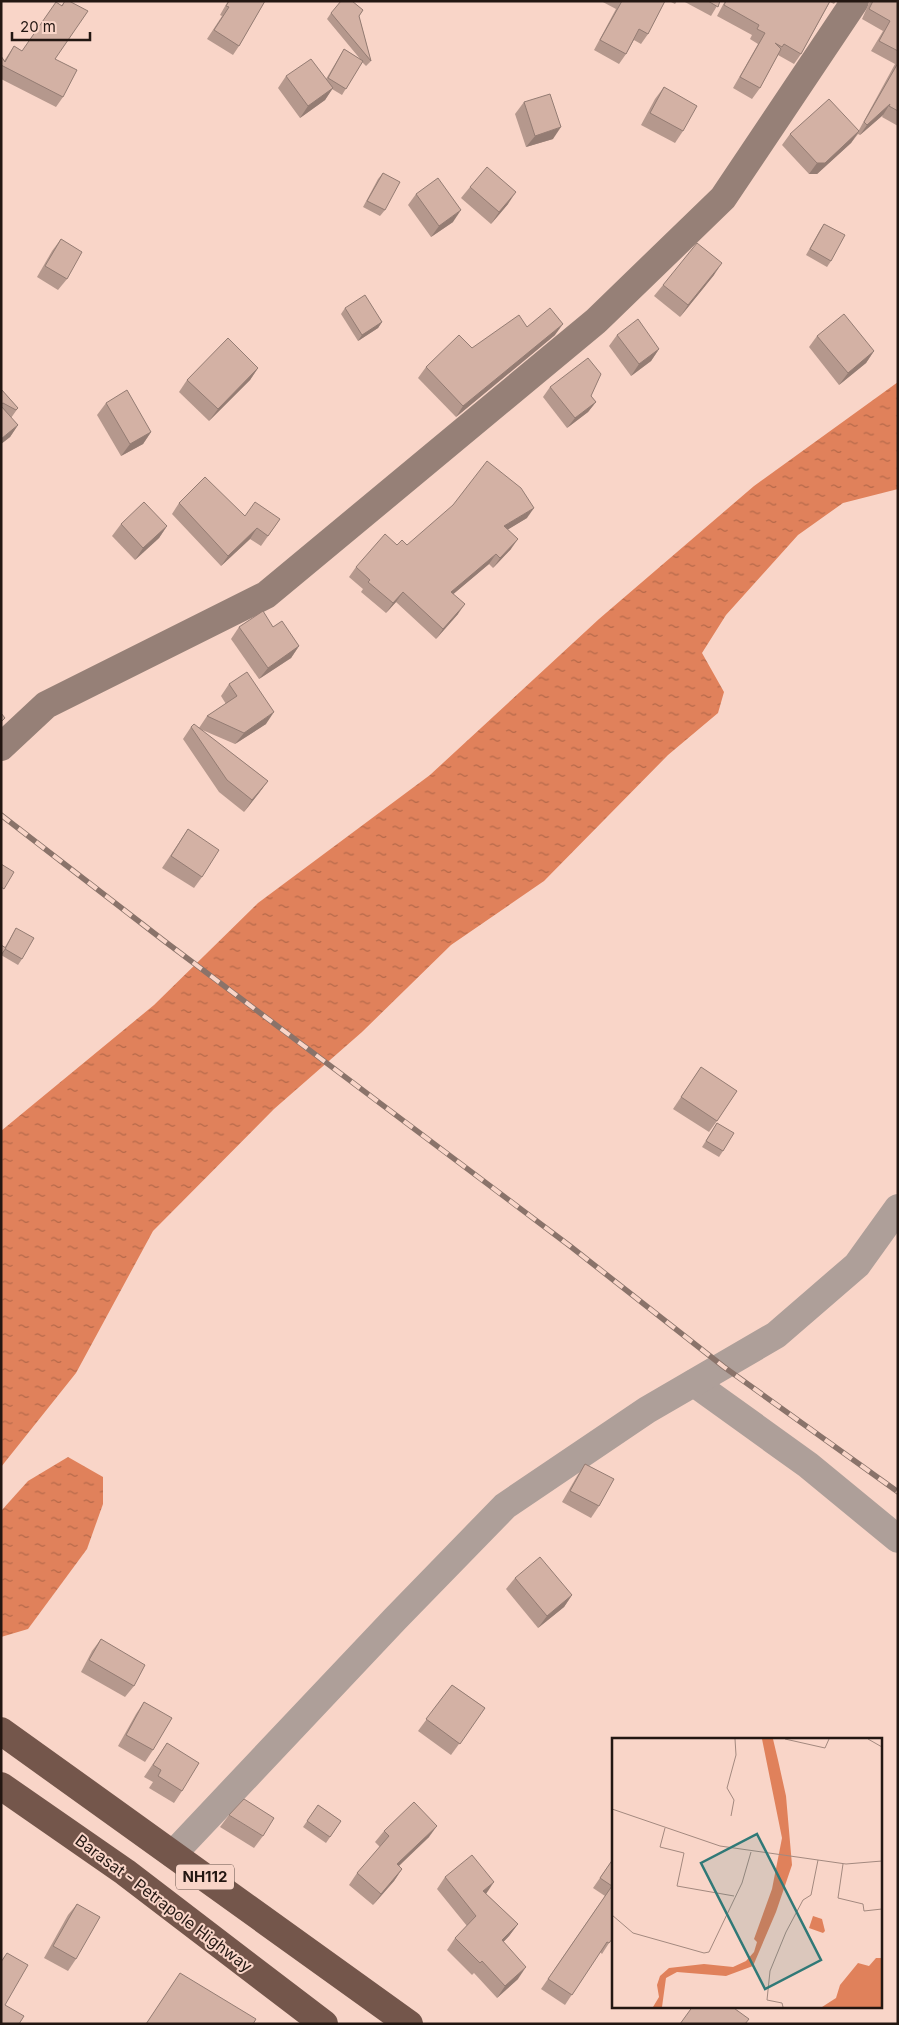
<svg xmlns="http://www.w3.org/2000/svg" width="899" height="2025" font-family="Inter,sans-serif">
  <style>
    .water { fill: url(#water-ripples) }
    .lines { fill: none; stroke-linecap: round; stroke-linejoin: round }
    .street { stroke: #ae9f99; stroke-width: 28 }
    .secondary { stroke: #968077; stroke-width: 28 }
    .highway { stroke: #74564b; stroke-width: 28 }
    .rail-casing { stroke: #8a736a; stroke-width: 5.5 }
    .rail { stroke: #f9d5c8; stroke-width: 4; stroke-dasharray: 11; stroke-linecap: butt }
    .wall { fill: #b5988d }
    .shaded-wall { fill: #947c73 }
    .building { fill: #d3b1a4; stroke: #947c73 }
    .labels { text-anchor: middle; stroke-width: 4; stroke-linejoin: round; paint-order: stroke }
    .shield { fill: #f9d5c8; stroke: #635049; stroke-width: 1 }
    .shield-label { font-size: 15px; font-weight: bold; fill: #231712 }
    .street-label { font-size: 16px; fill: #231712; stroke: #f9d5c8 }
    .inset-road { fill: none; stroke: #a3897f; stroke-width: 1 }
    .view { fill: #307977; fill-opacity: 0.15; stroke: #307977; stroke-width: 2.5 }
    .inset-edge { fill: none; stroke: #231712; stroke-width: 2.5 }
  </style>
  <defs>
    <pattern id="water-ripples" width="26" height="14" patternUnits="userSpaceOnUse" patternTransform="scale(1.25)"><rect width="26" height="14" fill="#e0815b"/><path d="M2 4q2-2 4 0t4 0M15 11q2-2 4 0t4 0" fill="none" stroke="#b5694a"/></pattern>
  </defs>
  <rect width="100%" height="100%" fill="#f9d5c8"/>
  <g class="water">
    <path d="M898,382V489L843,503L798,535L726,615L702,653L724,692L718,713L668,755L544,881L451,945L362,1032L274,1109L153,1231L76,1373L1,1467V1131L154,1005L258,903L430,775L599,619L754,486Z"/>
    <path d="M68,1457L103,1477V1504L87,1549L28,1629L1,1637V1511L28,1481Z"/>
  </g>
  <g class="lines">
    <g class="street">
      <path d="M694,1383L808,1465L898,1539"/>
      <path d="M173,1854L395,1619L505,1506L647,1410L776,1335L857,1265L898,1208"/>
    </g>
    <path class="secondary" d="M1,747L46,705L266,595L596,321L723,198L855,1"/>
    <g class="highway">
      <path d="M1,1731L409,2024"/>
      <path d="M1,1786L125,1872L324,2024"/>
    </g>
    <defs>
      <path id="rail" d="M1,815L163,940L570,1246L724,1367L898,1492"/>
    </defs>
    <use href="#rail" class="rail-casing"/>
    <use href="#rail" class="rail"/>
  </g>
  <g class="wall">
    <path d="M65,1L55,59L63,97L56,107L1,79V56L4,61L14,46L22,51Z"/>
    <path d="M228,1H265L239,46L233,55L207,39L222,16L220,15Z"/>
    <path d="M601,1H665L648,34L641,44L634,40L626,54L619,64L594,50L616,9Z"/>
    <path d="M669,1H677L675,4Z"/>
    <path d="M683,1H720L711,16Z"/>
    <path d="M725,1H836L834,4L830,2L801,54L794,64L778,55L760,88L752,99L733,88L758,44L750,39L752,35L717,16Z"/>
    <path d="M870,1H898V126L882,117L883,115L860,135L858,134L851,143L817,174H809L782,145L790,134L859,130L895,64L871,51L883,31L862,19Z"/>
    <path d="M363,10L359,16L371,61L366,66L362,62L342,95L332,89L325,100L300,118L278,88L286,76L326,79L344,49L361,60L327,19L331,13Z"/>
    <path d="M664,87L683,131L675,143L641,125L655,99Z"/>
    <path d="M524,102L553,139L526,147L515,114Z"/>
    <path d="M383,173L385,210L380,216L363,207L378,179Z"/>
    <path d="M470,187L508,204L491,224L461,198Z"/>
    <path d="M416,194L453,222L431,237L408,205Z"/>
    <path d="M824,224L831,261L827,267L806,255L820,230Z"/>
    <path d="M61,239L67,279L58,290L37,277L52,251Z"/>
    <path d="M714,275L680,317L654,296L663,285Z"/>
    <path d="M345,308L382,322L378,328L358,341L341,314Z"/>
    <path d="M527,327L555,335L456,417L418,378L426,367Z"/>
    <path d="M617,335L659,349L651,361L631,376L609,346Z"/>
    <path d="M817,336L874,351L866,363L839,385L809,347Z"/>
    <path d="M258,368L250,380L209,421L179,392L187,380Z"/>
    <path d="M550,387L591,396L596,402L588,412L567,428L543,397Z"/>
    <path d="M1,389L18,408L11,418L18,425L10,437L1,444Z"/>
    <path d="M106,403L151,432L143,444L121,456L97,415Z"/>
    <path d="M179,503L245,516L280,519L261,546L250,539L221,566L172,514Z"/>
    <path d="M527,518L508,529L511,549L493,568L489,564L453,594L458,614L436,639L396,602L386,613L361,592L363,589L349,577L356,567L397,545H407Z"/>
    <path d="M121,524L167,526L159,538L135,560L112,536Z"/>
    <path d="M239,627H273L299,646L291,658L259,679L231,639Z"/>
    <path d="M229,684L266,724L235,744L200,729L268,781L259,793L244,812L219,792L183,739L191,727L199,728L207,716L226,704L221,696Z"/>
    <path d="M188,829L202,877L194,888L162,868Z"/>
    <path d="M16,928L22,959L18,965L1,955L5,947Z"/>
    <path d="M701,1067L717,1121L709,1132L673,1109Z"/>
    <path d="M717,1123L723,1151L719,1157L702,1147Z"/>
    <path d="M585,1464L599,1506L591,1518L562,1502L577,1476Z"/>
    <path d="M515,1578L572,1595L564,1607L538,1628L506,1589Z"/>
    <path d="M101,1639L134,1686L125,1697L81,1672L92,1651Z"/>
    <path d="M452,1685L485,1708L451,1755L418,1731Z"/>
    <path d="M144,1702L153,1750L145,1762L118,1746L136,1714Z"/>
    <path d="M167,1743L182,1791L174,1803L149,1788L153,1782L144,1777Z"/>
    <path d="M318,1805L341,1821L326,1843L303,1827Z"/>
    <path d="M229,1815L263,1836L254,1848L220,1827Z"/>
    <path d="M384,1831L429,1837L399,1866L402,1869L394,1881L373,1905L349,1885L357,1873L380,1847L375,1842Z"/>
    <path d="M613,1859L609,1943L602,1954L600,1952L565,2005L541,1989L605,1896L593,1888Z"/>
    <path d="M445,1877L486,1894L518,1924L509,1936L503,1942L518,1979L497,1998L474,1973L472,1975L447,1950L455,1938L467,1926L437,1889Z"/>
    <path d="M77,1904L76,1959L68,1971L44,1958L68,1915Z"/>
  </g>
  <g class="shaded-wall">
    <path d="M333,88L325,100L300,118L308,106Z"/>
    <path d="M890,104L883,115L860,135L867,125Z"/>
    <path d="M561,127L553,139L526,147L535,136Z"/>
    <path d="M859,131L851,143L817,174H809L817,163Z"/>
    <path d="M516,192L508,204L491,224L499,212Z"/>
    <path d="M461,210L453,222L431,237L439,226Z"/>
    <path d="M722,263L714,275L680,317L688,305Z"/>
    <path d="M382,322L378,328L358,341L362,335Z"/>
    <path d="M563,324L555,335L456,417L463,406Z"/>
    <path d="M659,349L651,361L631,376L639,364Z"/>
    <path d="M874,351L866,363L839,385L848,373Z"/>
    <path d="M258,368L250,380L209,421L218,409Z"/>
    <path d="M596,402L588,412L567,428L575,418Z"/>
    <path d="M18,425L10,437L1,444V439Z"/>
    <path d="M151,432L143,444L121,456L130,444Z"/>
    <path d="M534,508L527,518L497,536L504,526Z"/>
    <path d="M167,526L159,538L135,560L143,548Z"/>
    <path d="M257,528L250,539L221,566L228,556Z"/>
    <path d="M518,539L511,549L493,568L500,558Z"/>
    <path d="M496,554L489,564L444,602L451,592Z"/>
    <path d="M403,592L396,602L386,613L393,603Z"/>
    <path d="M465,604L458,614L436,639L443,629Z"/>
    <path d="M299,646L291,658L259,679L268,668Z"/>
    <path d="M274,712L266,724L235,744L244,733Z"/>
    <path d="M268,781L259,793L244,812L252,800Z"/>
    <path d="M572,1595L564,1607L538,1628L547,1616Z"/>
    <path d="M437,1826L429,1837L388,1876L397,1864Z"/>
    <path d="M402,1869L394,1881L373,1905L381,1894Z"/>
    <path d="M494,1882L486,1894L483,1891Z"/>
    <path d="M518,1924L509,1936L494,1952L502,1940Z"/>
    <path d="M526,1967L518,1979L497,1998L505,1986Z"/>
  </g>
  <g class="building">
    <path d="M65,1H69L88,11L55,59L77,70L63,97L1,65V56L5,62L14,46L22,51L56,2L62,6Z"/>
    <path d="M229,1H265L239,46L214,30L229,7L226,6Z"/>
    <path d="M341,1H352L363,10L359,16L371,61L331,13Z"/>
    <path d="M622,1H665L648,34L639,29L626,54L600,40Z"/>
    <path d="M708,1H720L718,7Z"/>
    <path d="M726,1H830L801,54L784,44L782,47L775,43L781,49L760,88L740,77L765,33L757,29L759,25L724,5Z"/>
    <path d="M873,1H898V51L879,41L890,21L869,9Z"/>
    <path d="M344,49L363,61L346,89L328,78Z"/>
    <path d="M311,59L333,88L308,106L286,76Z"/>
    <path d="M898,63V111L889,106L890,104L867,125L864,122Z"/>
    <path d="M664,87L697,106L683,131L650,113Z"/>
    <path d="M550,94L561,127L535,136L524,102Z"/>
    <path d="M829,99L859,131L825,163H817L790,134Z"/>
    <path d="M487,167L516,192L499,212L470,187Z"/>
    <path d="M383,173L400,182L385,210L367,201Z"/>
    <path d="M438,178L461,210L439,226L416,194Z"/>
    <path d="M824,224L845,235L831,261L810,249Z"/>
    <path d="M61,239L82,252L67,279L45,266Z"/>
    <path d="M697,243L722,263L688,305L663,285Z"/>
    <path d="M365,295L382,322L362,335L345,308Z"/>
    <path d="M550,308L563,324L463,406L426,367L459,335L472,348L519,315L527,327Z"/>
    <path d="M844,314L874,351L848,373L817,336Z"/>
    <path d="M638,319L659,349L639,364L617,335Z"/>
    <path d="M228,338L258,368L218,409L187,380Z"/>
    <path d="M588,358L601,374L591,396L596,402L575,418L550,387Z"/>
    <path d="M1,389L18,408L16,410L3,403L1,404Z"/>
    <path d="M127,390L151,432L130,444L106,403Z"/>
    <path d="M1,406L18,425L1,439Z"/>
    <path d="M487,461L521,488L534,508L504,526L518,539L500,558L496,554L451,592L465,604L443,629L403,592L393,603L368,582L370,580L356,567L385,534L397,545L402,540L407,545L453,505Z"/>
    <path d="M205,477L245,516L255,502L280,519L268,536L257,528L228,556L179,503Z"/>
    <path d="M144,502L167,526L143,548L121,524Z"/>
    <path d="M263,611L273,627L282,621L299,646L268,668L239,627Z"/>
    <path d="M247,672L274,712L244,733L207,716L237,696L229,684Z"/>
    <path d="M1,713L5,718L1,722Z"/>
    <path d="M194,724L268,781L252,800L227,780L191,727Z"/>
    <path d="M188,829L219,850L202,877L171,856Z"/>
    <path d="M1,864L14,872L4,889L1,887Z"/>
    <path d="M16,928L34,938L22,959L5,949Z"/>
    <path d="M1,945L6,948L1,955Z"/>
    <path d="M701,1067L737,1091L717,1121L681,1097Z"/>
    <path d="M717,1123L734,1133L723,1151L706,1141Z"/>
    <path d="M585,1464L614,1479L599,1506L570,1491Z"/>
    <path d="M540,1557L572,1595L547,1616L515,1578Z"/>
    <path d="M101,1639L145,1665L134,1686L89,1660Z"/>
    <path d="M452,1685L485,1708L460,1744L426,1719Z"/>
    <path d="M144,1702L172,1718L153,1750L126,1735Z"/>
    <path d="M167,1743L199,1763L182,1791L158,1776L161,1770L153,1765Z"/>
    <path d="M244,1799L274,1818L263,1836L229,1815Z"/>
    <path d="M414,1802L437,1826L397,1864L402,1869L381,1894L357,1873L389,1836L384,1831Z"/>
    <path d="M318,1805L341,1821L330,1837L307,1821Z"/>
    <path d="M472,1855L494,1882L483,1891L518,1924L502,1940L526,1967L505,1986L482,1961L480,1963L455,1938L476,1916L445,1877Z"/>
    <path d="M613,1859V1938L609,1943L607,1942L572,1995L548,1979L612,1886L600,1878Z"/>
    <path d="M77,1904L100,1917L76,1959L53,1946Z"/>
    <path d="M7,1953L28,1965L5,2005L24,2016L19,2024H1V1962Z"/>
    <path d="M180,1973L256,2019L253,2024H146Z"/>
    <path d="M693,2006H731L749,2019L745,2024H680Z"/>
  </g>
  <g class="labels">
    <rect class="shield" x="176" y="1864.5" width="58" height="25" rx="4"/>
    <g class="shield-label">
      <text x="205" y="1882">NH112</text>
    </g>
    <g class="street-label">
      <text transform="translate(164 1903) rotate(37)" y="6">Barasat - Petrapole Highway</text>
    </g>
  </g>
  <g transform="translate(612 1738)">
    <rect width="270" height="270" fill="#f9d5c8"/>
    <path d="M150,1H161L166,22L174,58L180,127L164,174L141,228L114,238L65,234L54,240L50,269H41L47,259L45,247L48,238L57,230L92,226L121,229L134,223L142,214L145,204L142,201L160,151L170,100ZM201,178L210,181L213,193L211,195L197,190ZM264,220H270V269H210L224,260L228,247L246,225L257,228Z" fill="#e0815b"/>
    <path class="inset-road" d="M173,1L213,10L217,1M256,1L270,9M0,71L108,108L234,126L270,123M119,78L122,62L115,50L124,17L123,1M53,90L48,109L72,115L65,148L122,158M231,126L226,160L251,166L252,173L270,171M0,177L21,195L92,215L97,214L130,145L139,114M171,269L170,265L155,262L158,233L174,194L191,162L199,157L206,122"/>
    <path class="view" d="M145,96L209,222L153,251L89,125Z"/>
    <rect width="270" height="270" class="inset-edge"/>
  </g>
  <rect width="899" height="2025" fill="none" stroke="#231712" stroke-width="5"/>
  <path d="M12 32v8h78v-8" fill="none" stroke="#231712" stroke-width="2.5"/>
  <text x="20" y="32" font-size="15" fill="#231712" stroke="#f9d5c8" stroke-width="4" paint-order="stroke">20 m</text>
</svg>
